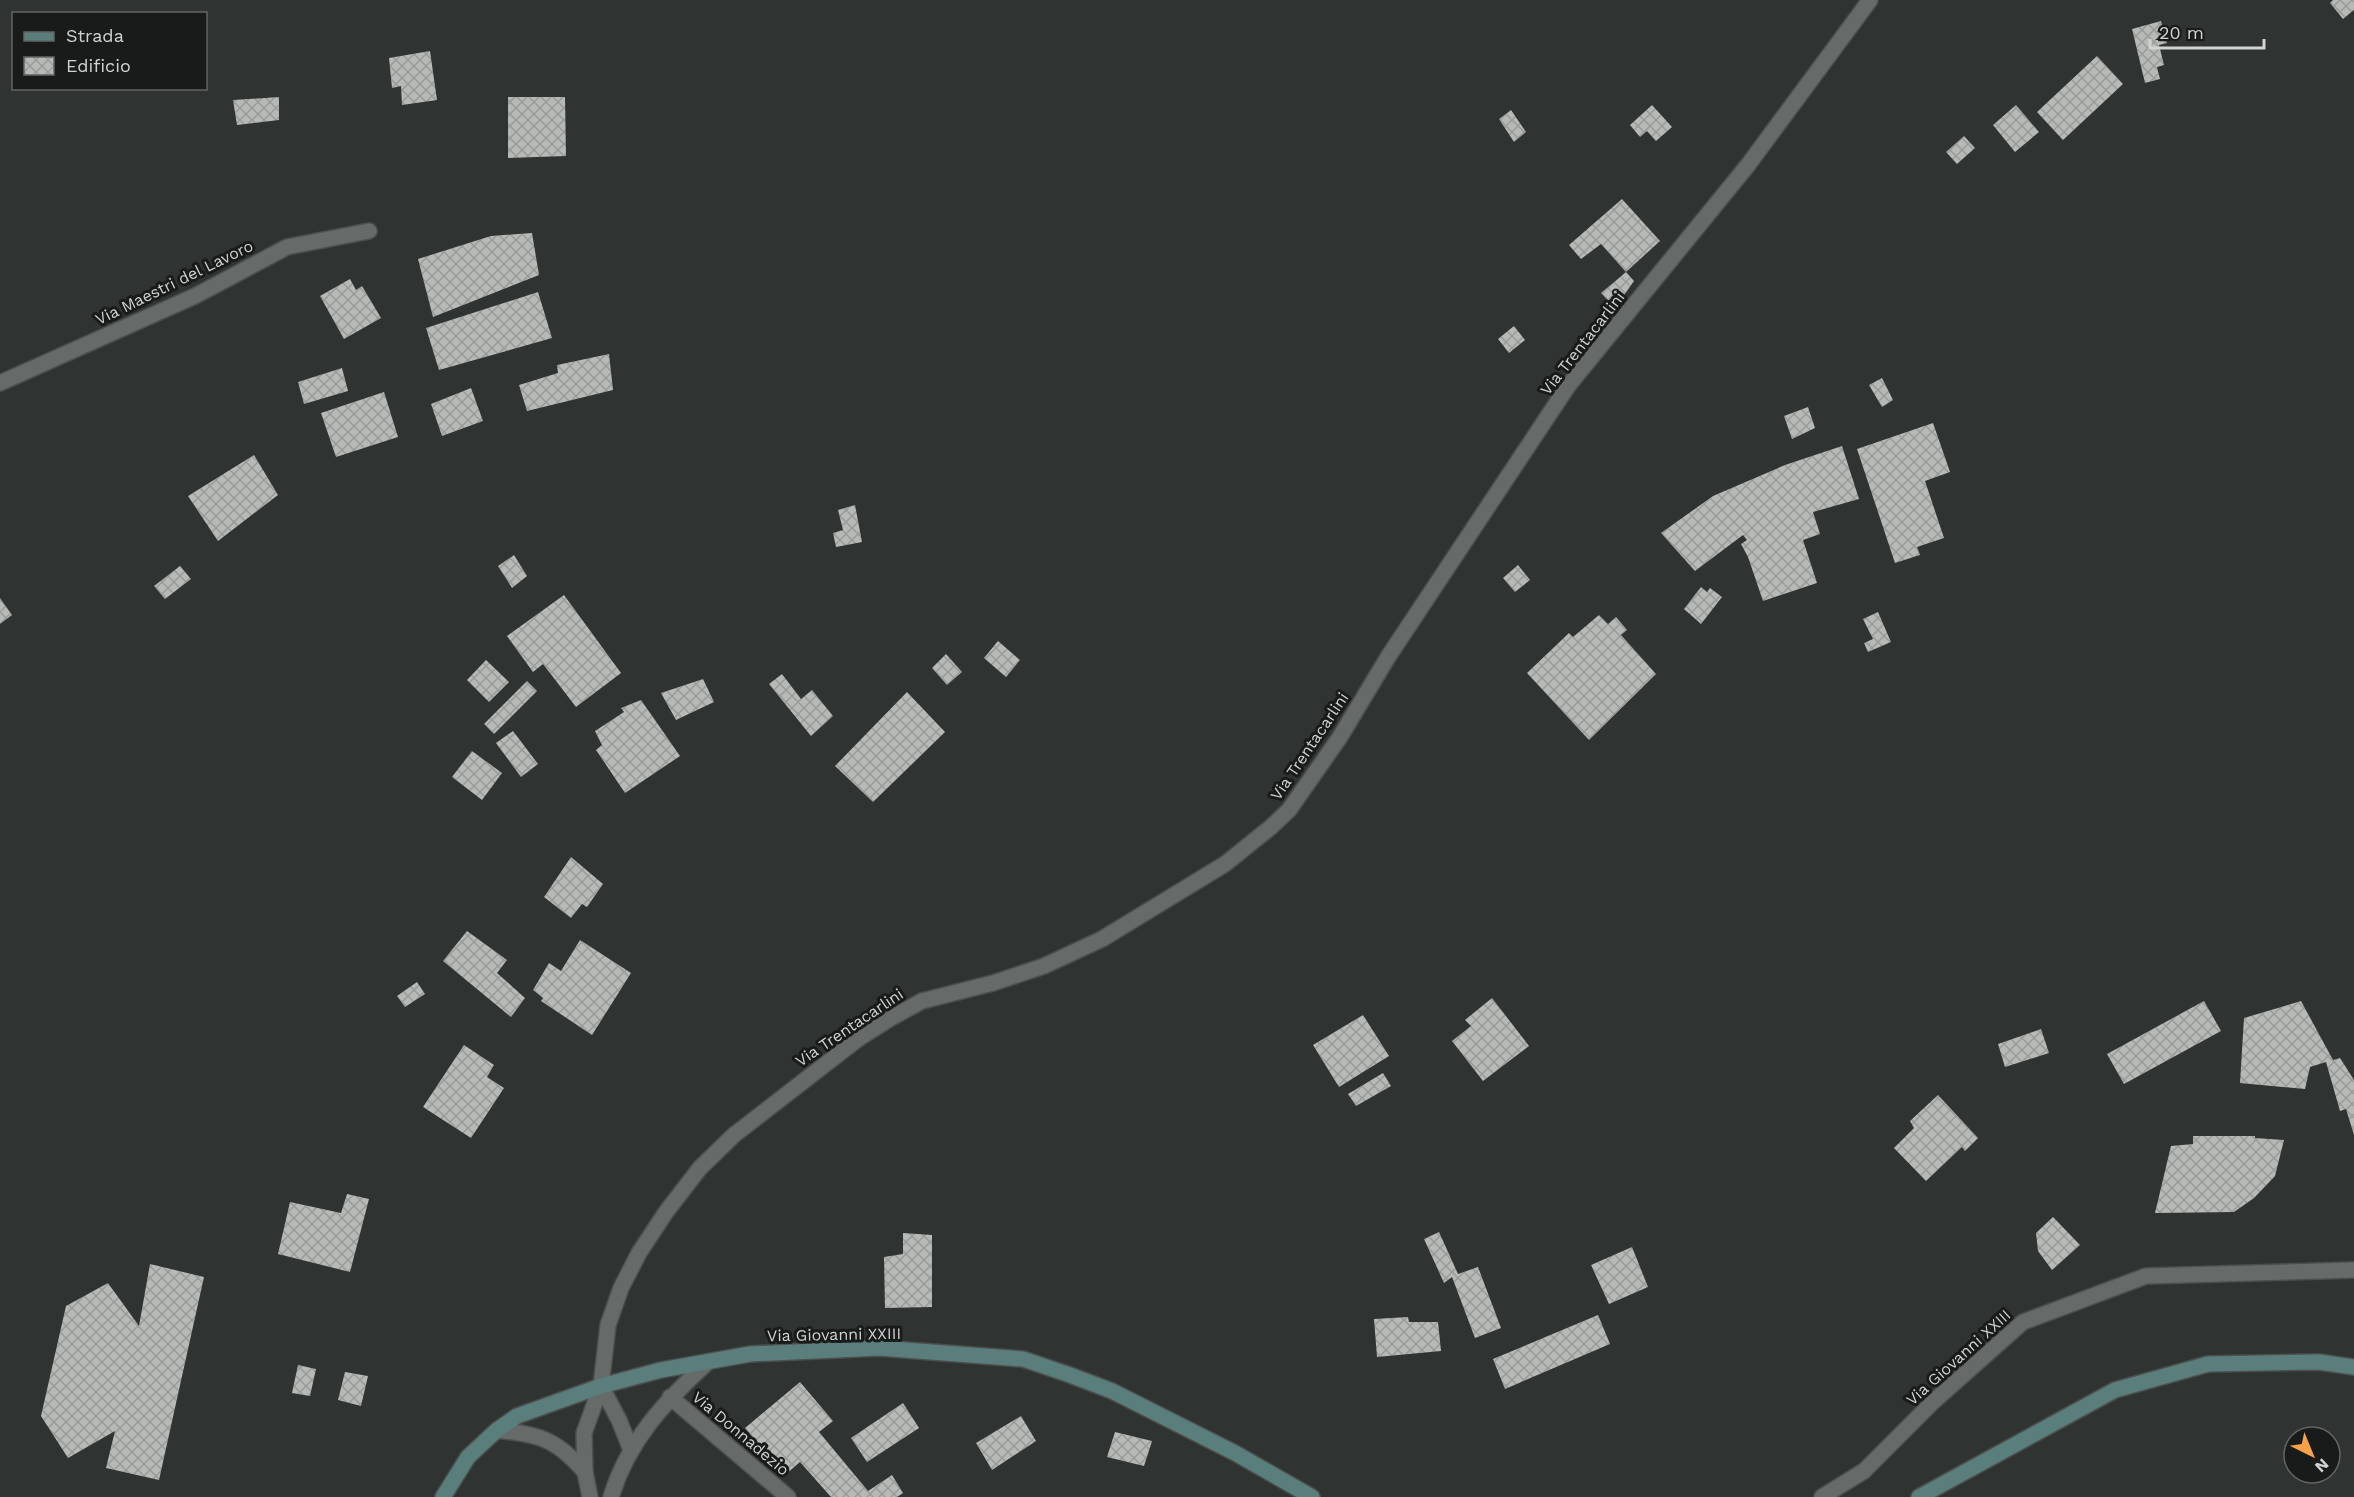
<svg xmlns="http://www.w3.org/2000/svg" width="2354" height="1497" font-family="'Work Sans',sans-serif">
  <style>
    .building { fill: url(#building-cross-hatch) }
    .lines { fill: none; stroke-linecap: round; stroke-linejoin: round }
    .minor-casing { stroke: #4b4f4e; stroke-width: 18 }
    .tertiary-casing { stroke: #4b4f4e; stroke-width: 18 }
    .secondary-casing { stroke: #4b4f4e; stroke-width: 18 }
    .minor { stroke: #666b69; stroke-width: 15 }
    .tertiary { stroke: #666b69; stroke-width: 15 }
    .secondary { stroke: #5a7e7b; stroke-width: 15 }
    .labels { text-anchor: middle; stroke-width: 6; stroke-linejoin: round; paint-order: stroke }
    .street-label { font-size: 16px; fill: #d0d3d2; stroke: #191b1a }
  </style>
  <defs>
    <pattern id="building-cross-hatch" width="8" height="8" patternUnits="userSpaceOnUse" patternTransform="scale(1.5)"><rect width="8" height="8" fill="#b6bab6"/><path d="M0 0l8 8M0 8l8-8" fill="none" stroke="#989b98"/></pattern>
  </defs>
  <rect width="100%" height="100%" fill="#2f3432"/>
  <g class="building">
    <path d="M2333,0H2354V10L2343,19L2330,3Z"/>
    <path d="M2161,21L2167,43L2159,45L2164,65L2157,67L2160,79L2145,83L2132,29Z"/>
    <path d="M430,51L437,100L402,105L401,86L392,88L389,58Z"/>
    <path d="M2097,56L2123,84L2063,140L2037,112Z"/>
    <path d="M279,97V120L237,125L233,100Z"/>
    <path d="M508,97H565L566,156L508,158Z"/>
    <path d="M1652,105L1672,127L1656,141L1647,131L1640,137L1630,125Z"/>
    <path d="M2016,105L2039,132L2015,152L1993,125Z"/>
    <path d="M1511,110L1526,132L1514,142L1499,119Z"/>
    <path d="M1964,136L1975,148L1957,164L1946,152Z"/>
    <path d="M1622,199L1660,241L1626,272L1601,244L1581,259L1569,245Z"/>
    <path d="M532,233L539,275L433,317L418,259L491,236Z"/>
    <path d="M1626,272L1634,281L1615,308L1601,293Z"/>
    <path d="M350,279L356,290L362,286L381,318L344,339L320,296Z"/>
    <path d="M538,292L552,338L439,370L426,328Z"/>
    <path d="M1514,326L1525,340L1509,353L1498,339Z"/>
    <path d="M609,354L613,390L527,411L519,385L558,373L557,365Z"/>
    <path d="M342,368L348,391L304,404L298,382Z"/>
    <path d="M1882,378L1893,400L1882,407L1869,385Z"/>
    <path d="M471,388L483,421L442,436L431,404Z"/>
    <path d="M384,392L398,437L336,457L321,413Z"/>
    <path d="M1808,407L1815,428L1792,439L1784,416Z"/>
    <path d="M1933,423L1950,472L1925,481L1944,538L1917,547L1920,555L1895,563L1857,449Z"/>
    <path d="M1842,446L1859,499L1813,512L1820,534L1803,540L1817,583L1763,601L1748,557L1741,544L1747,540L1743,535L1695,571L1661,533L1713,496L1785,465Z"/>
    <path d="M254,455L278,495L218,541L188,496Z"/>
    <path d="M855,505L862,542L836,547L833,533L843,530L838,510Z"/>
    <path d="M514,555L527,576L512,588L498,566Z"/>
    <path d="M1518,565L1530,580L1515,592L1503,578Z"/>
    <path d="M180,566L191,579L165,599L154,586Z"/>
    <path d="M1701,587L1707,592L1710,588L1722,597L1701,624L1684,609Z"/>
    <path d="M564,595L621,673L576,707L543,664L533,672L507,636Z"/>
    <path d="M0,598L12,615L0,624Z"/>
    <path d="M1878,612L1891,642L1868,652L1864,643L1873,639L1863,619Z"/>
    <path d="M1599,615L1608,624L1616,617L1627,630L1621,635L1656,674L1589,740L1527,673L1569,633L1573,637Z"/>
    <path d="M998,641L1020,660L1006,677L984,658Z"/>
    <path d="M946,654L962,672L947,685L932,668Z"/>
    <path d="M486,660L509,682L489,702L467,680Z"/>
    <path d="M782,674L801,699L812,690L833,716L811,736L769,684Z"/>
    <path d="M703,679L714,702L676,720L661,693Z"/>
    <path d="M527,681L537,691L494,734L484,724Z"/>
    <path d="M907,692L945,732L873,802L835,766Z"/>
    <path d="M641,700L680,756L625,793L596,750L602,745L595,731L624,712L621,708Z"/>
    <path d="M513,731L538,764L521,777L496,743Z"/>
    <path d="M472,751L502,773L482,800L452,777Z"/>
    <path d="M571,857L603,884L587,907L582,904L571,918L544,897Z"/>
    <path d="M467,931L507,960L497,973L525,998L511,1017L443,961Z"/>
    <path d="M580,940L631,973L592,1035L541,1001L543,998L533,990L549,963L561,971Z"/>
    <path d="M417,982L425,994L405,1007L397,996Z"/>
    <path d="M1492,998L1529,1046L1483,1081L1452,1041L1471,1026L1465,1020Z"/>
    <path d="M2204,1001L2221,1031L2124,1084L2107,1054Z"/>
    <path d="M2301,1001L2333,1060L2340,1058L2354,1080V1135L2346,1109L2340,1111L2326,1062L2310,1067L2305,1089L2240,1083L2244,1018Z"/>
    <path d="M1363,1015L1389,1056L1339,1087L1313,1045Z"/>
    <path d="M2041,1029L2049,1053L2005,1067L1998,1044Z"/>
    <path d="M464,1045L494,1065L487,1077L504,1088L471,1138L423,1107Z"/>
    <path d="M1383,1073L1391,1086L1356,1106L1348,1094Z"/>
    <path d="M1938,1095L1978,1138L1965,1151L1962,1147L1926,1181L1894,1148L1914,1128L1910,1121Z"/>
    <path d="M2193,1136H2255V1138L2284,1140L2275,1176L2254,1198L2234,1212L2155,1213L2171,1146L2193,1144Z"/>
    <path d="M347,1194L369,1199L350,1272L278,1254L290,1202L341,1213Z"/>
    <path d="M2053,1217L2080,1245L2052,1270L2038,1251L2036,1233Z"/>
    <path d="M1439,1232L1458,1274L1478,1267L1501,1328L1475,1338L1452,1277L1444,1283L1424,1239Z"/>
    <path d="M903,1233L932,1235V1307L885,1308L884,1257L903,1254Z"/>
    <path d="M1632,1247L1648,1287L1609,1304L1591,1265Z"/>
    <path d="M150,1264L204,1277L159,1480L106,1468L115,1431L68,1458L41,1416L66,1306L108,1283L139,1326Z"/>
    <path d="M1598,1315L1610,1344L1505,1389L1493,1359Z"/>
    <path d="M1408,1317L1409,1322H1438L1441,1351L1377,1357L1374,1319Z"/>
    <path d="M298,1365L316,1369L310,1396L292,1393Z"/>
    <path d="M345,1372L368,1376L361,1406L338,1400Z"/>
    <path d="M800,1382L833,1421L819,1432L868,1491L892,1475L903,1493L897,1497H831L800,1462L785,1475L745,1428Z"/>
    <path d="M903,1403L919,1428L867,1462L851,1438Z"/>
    <path d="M1021,1416L1036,1441L992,1470L976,1443Z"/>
    <path d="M1115,1432L1152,1441L1144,1466L1107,1457Z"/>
  </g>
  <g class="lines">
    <defs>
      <g id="minor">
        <path d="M0,383L195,296L287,247L369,231"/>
        <path d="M601,1386L608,1325L621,1288L639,1253L666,1212L700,1168L734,1135L858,1039L891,1018L922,1001L993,983L1044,966L1102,939L1225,864L1271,827L1289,810L1340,737L1388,657L1568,386L1748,165L1870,0"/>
        <path d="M670,1397L788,1497"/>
        <path d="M1822,1497L1864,1471L1934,1401L2023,1322L2146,1276L2354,1270"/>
      </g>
      <g id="tertiary">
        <path d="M601,1386L619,1420L631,1450"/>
        <path d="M497,1430C540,1435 555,1438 585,1472"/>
        <path d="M590,1497L585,1472L584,1433L601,1386"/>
        <path d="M611,1497C628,1441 665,1401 708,1362"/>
      </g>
      <g id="secondary">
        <path d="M443,1497L468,1457L497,1430L517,1416L601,1386L661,1370L750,1354L879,1348L1023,1359L1070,1375L1112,1391L1235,1453L1312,1497"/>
        <path d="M1919,1497L2115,1390L2208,1364L2319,1362L2354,1367"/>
      </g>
    </defs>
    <use href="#minor" class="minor-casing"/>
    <use href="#tertiary" class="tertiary-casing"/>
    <use href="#secondary" class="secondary-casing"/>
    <use href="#minor" class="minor"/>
    <use href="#tertiary" class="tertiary"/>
    <use href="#secondary" class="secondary"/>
  </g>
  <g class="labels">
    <g class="street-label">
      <text transform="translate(174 282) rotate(-26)" y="6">Via Maestri del Lavoro</text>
      <text transform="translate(1582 343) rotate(-52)" y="6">Via Trentacarlini</text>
      <text transform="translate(1309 746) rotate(-56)" y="6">Via Trentacarlini</text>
      <text transform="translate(849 1027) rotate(-34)" y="6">Via Trentacarlini</text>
      <text transform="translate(834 1334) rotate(-1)" y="6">Via Giovanni XXIII</text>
      <text transform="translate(1958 1357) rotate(-42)" y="6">Via Giovanni XXIII</text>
      <text transform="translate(741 1433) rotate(40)" y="6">Via Donnadezio</text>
    </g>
  </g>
  <rect x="12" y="12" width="195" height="78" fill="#191b1a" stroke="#626564" stroke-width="1.5"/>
  <rect x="24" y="32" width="30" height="9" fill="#5a7e7b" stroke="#626564" stroke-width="1.5"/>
  <text x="66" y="42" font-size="18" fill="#d0d3d2">Strada</text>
  <rect x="24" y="57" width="30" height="18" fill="url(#building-cross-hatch)" stroke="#626564" stroke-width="1.5"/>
  <text x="66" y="72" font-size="18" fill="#d0d3d2">Edificio</text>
  <g transform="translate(2312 1455) rotate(137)"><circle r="28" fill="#191b1a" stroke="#626564" stroke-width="1.5"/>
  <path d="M0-4.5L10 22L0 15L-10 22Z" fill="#f7a248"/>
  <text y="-9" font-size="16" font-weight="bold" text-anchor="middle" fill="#d0d3d2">N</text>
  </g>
  <path d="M2150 39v9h114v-9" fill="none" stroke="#d0d3d2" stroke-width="3"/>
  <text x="2159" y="39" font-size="18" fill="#d0d3d2" stroke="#191b1a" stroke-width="4.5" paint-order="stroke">20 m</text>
</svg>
